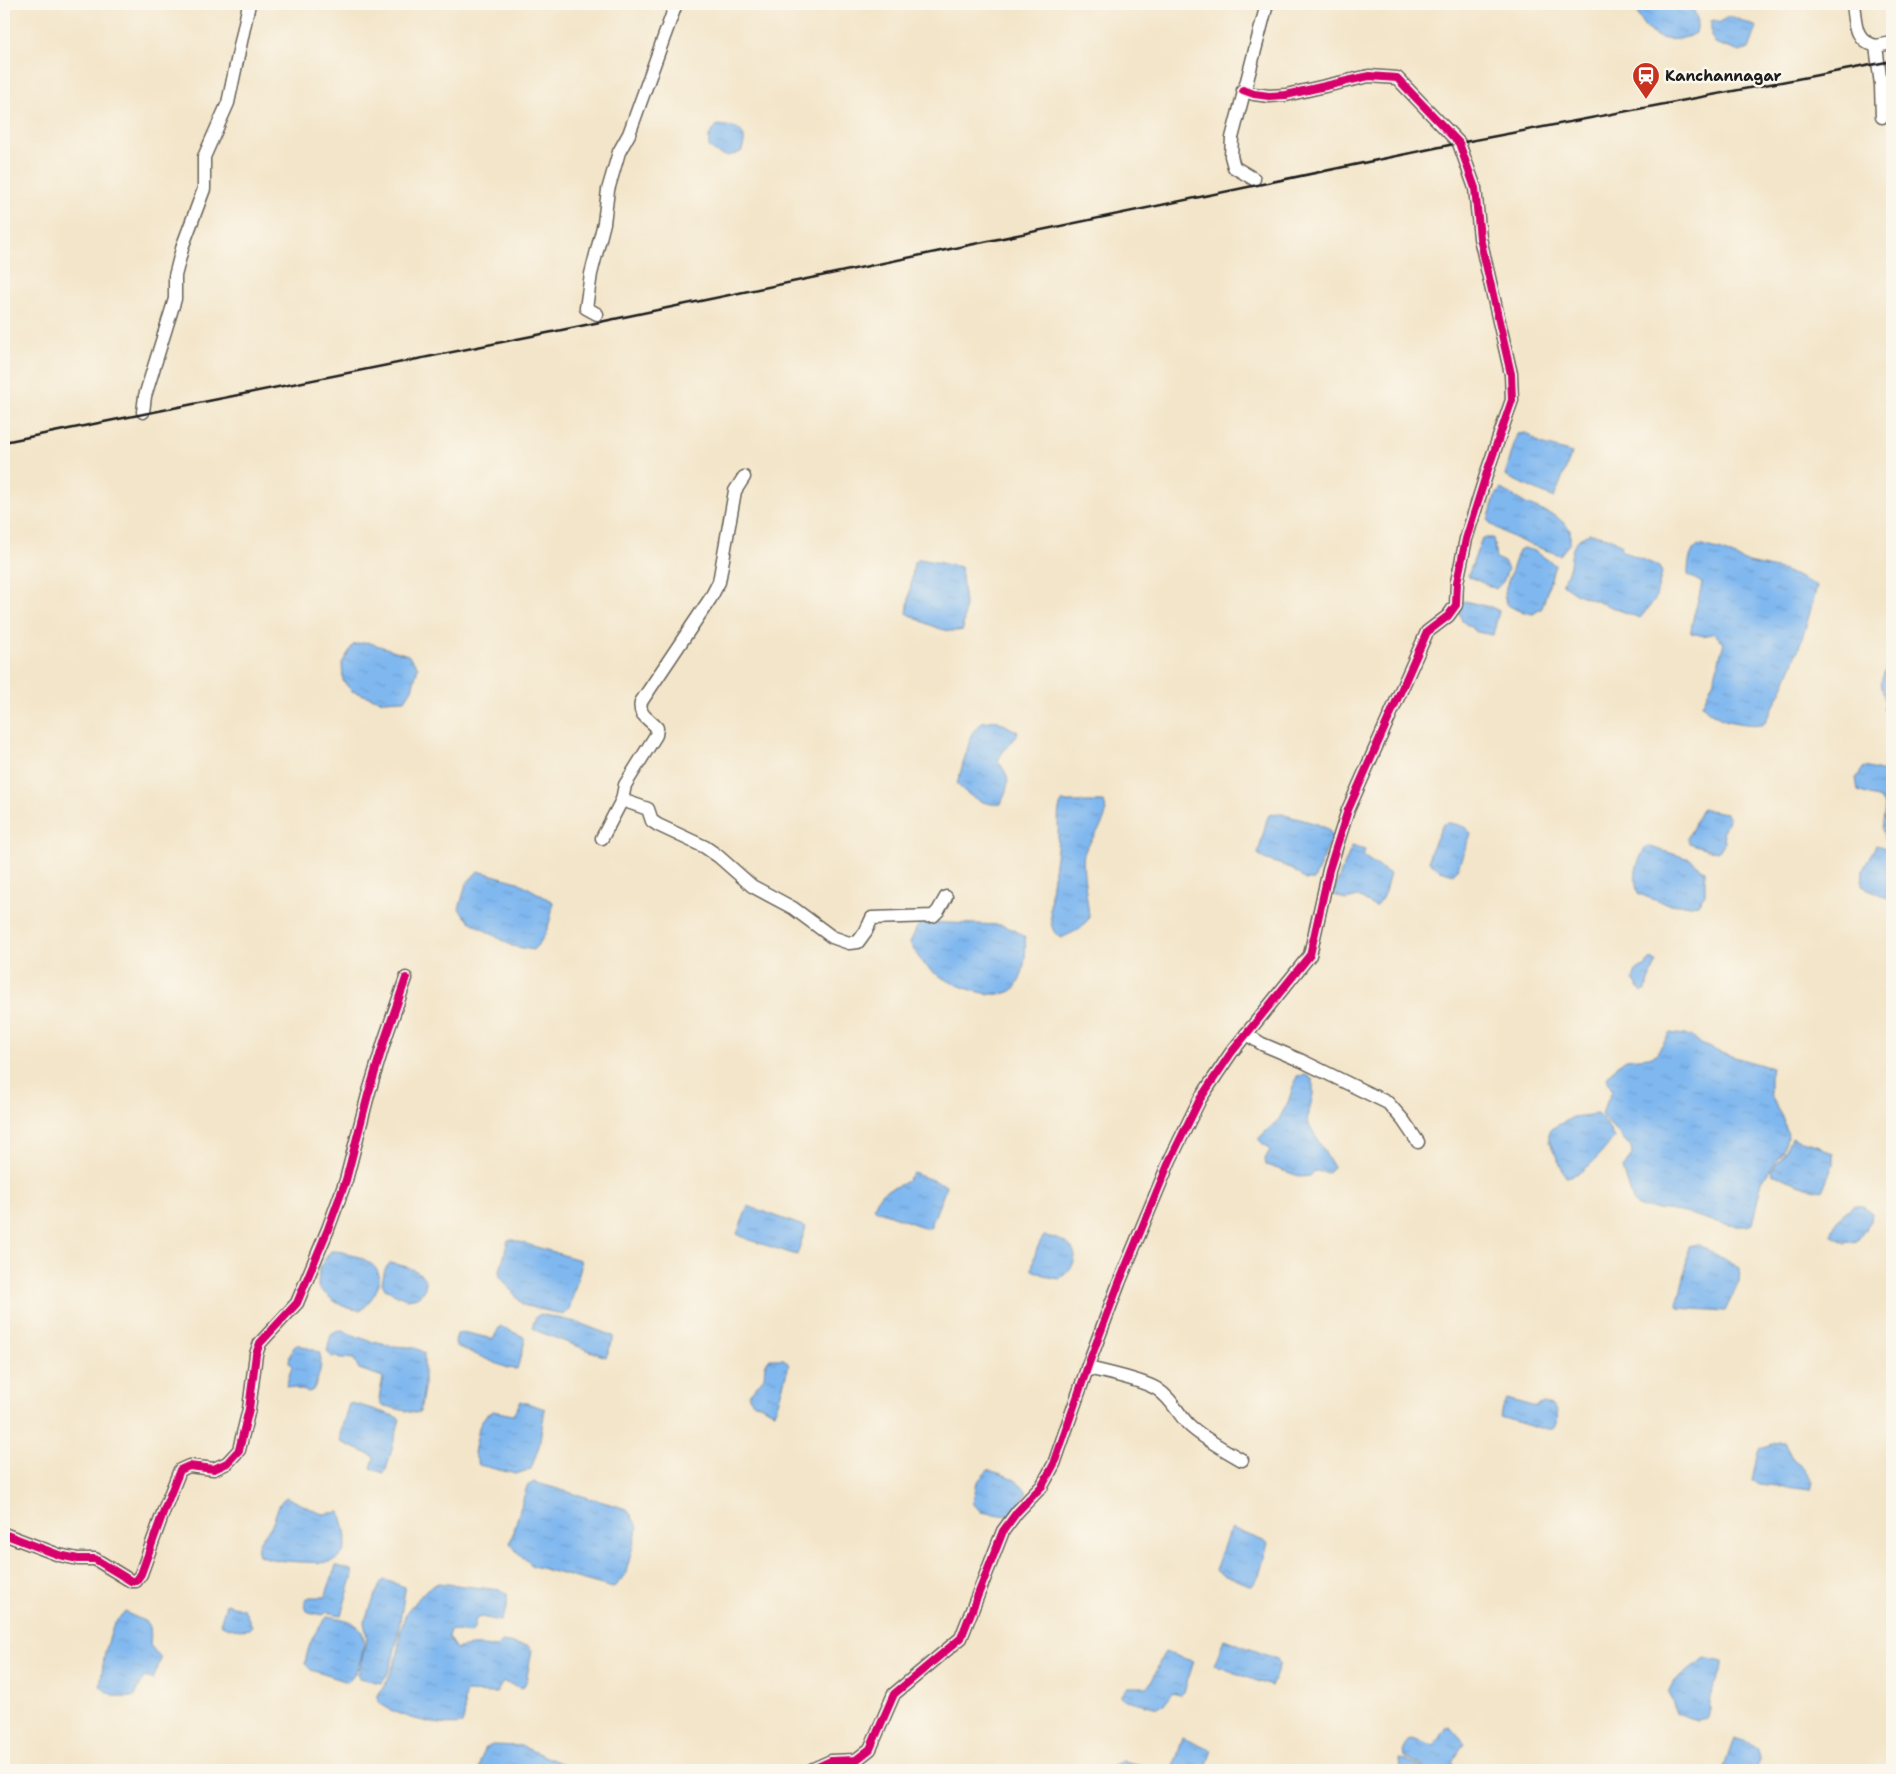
<svg xmlns="http://www.w3.org/2000/svg" width="1896" height="1774" font-family="'Shantell Sans',sans-serif">
  <style>
    .water { fill: url(#water-ripples); stroke: #4e6a86 }
    .lines { fill: none; stroke-linecap: round; stroke-linejoin: round }
    .minor-casing { stroke: #676259; stroke-width: 15 }
    .minor { stroke: #fff; stroke-width: 12 }
    .rail { stroke: #1c1c1c; stroke-width: 2.5 }
    .cycleway-casing { stroke: #fbf7ec; stroke-width: 11 }
    .cycleway { stroke: #d6006c; stroke-width: 8 }
    .labels { text-anchor: middle; stroke-width: 5; stroke-linejoin: round; paint-order: stroke }
    .poi-label { font-size: 15px; font-weight: bold; fill: #1c1c1c; stroke: #fbf7ec; text-anchor: start }
  </style>
  <defs>
    <pattern id="water-ripples" width="26" height="14" patternUnits="userSpaceOnUse" patternTransform="scale(1.25)"><rect width="26" height="14" fill="#7fb7ef"/><path d="M2 4q2-2 4 0t4 0M15 11q2-2 4 0t4 0" fill="none" stroke="#6d9dcc"/></pattern>
  </defs>
  <rect width="100%" height="100%" fill="#fbf7ec"/>
  <filter id="ink" filterUnits="userSpaceOnUse"><feTurbulence type="fractalNoise" baseFrequency=".02" numOctaves="2"/><feDisplacementMap in="SourceGraphic" scale="10" xChannelSelector="R" yChannelSelector="G"/><feConvolveMatrix kernelMatrix="1 2 1 2 8 2 1 2 1" color-interpolation-filters="sRGB"/></filter>
  <filter id="wash" filterUnits="userSpaceOnUse"><feTurbulence type="fractalNoise" baseFrequency=".0096" numOctaves="4" result="noise"/><feDisplacementMap in="SourceGraphic" scale="20" xChannelSelector="R" yChannelSelector="G"/><feGaussianBlur stdDeviation="1.12" result="paint"/><feColorMatrix in="noise" values="0 0 0 0 0 0 0 0 0 0 0 0 0 0 0 0 0 1.4 0 .05"/><feComposite in="paint" operator="in"/></filter>
  <g filter="url(#wash)">
    <rect width="100%" height="100%" fill="#f3e5c9"/>
    <g class="water">
      <path d="M1650,4H1678L1694,11L1698,21L1696,33C1671,46 1646,40 1637,11Z"/>
      <path d="M1727,17H1733L1757,27L1749,49L1740,52L1715,43L1711,36V21L1715,20L1719,23Z"/>
      <path d="M717,125C736,126 751,130 741,152C727,158 720,157 709,147V136Z"/>
      <path d="M1526,433L1541,444L1572,453L1554,498L1505,476L1517,434Z"/>
      <path d="M1501,489L1526,504L1557,517L1570,529V543L1560,555C1535,546 1508,539 1488,521L1495,496Z"/>
      <path d="M1590,533L1610,538L1622,545L1621,550L1658,566L1662,572L1655,600L1640,618L1577,594L1562,584C1565,578 1569,571 1570,565C1572,548 1573,540 1590,533Z"/>
      <path d="M1482,538H1493L1496,558L1504,562L1508,569L1503,582L1496,589L1468,576Z"/>
      <path d="M1698,545L1722,551L1749,563L1785,571L1817,586C1805,634 1789,682 1763,725C1739,724 1719,723 1702,705L1714,680L1724,642L1713,633L1704,636L1691,633C1692,615 1699,601 1702,583L1688,575C1688,563 1689,553 1698,545Z"/>
      <path d="M1524,548L1535,551L1555,565L1542,608L1533,614L1517,610L1506,604L1504,593L1519,550Z"/>
      <path d="M920,559L961,567L965,604L963,630C945,635 923,622 907,613L914,562Z"/>
      <path d="M1464,601L1491,607L1499,611L1493,635L1477,632L1462,621L1458,609Z"/>
      <path d="M367,642L408,655L418,667L412,689L405,700L382,701L352,691L343,681L342,663L353,645Z"/>
      <path d="M1886,668L1892,669V711L1883,709L1885,703L1881,682Z"/>
      <path d="M996,720L1018,732C1014,744 1002,749 998,761C1012,780 1009,783 1001,804C984,806 968,796 957,784L972,733L982,722Z"/>
      <path d="M1864,767L1892,774V843L1886,841L1882,829L1885,807L1880,799L1858,791L1856,778Z"/>
      <path d="M1062,802H1104C1112,822 1090,836 1084,854C1081,864 1088,903 1089,917C1085,928 1072,933 1061,938C1055,935 1052,929 1051,922C1047,894 1057,865 1058,836C1059,826 1056,811 1062,802Z"/>
      <path d="M1702,809L1726,813L1729,817L1723,832L1725,842L1719,851L1716,852L1689,843L1687,839Z"/>
      <path d="M1278,813L1317,824L1328,829L1332,838L1314,880H1305L1291,868L1264,859L1258,854L1267,819L1269,815Z"/>
      <path d="M1449,823C1457,824 1467,826 1471,834L1457,870L1453,874L1438,869L1429,861L1430,853L1443,824Z"/>
      <path d="M1876,845L1892,850V899L1885,897L1862,886L1863,870Z"/>
      <path d="M1352,846L1365,850L1363,856L1390,874L1383,898L1376,907L1358,897L1346,900L1335,895L1334,890Z"/>
      <path d="M1647,846L1690,859L1705,871V894L1698,904C1677,908 1656,902 1638,893C1632,876 1637,860 1647,846Z"/>
      <path d="M478,871L518,882L553,902C551,921 547,937 533,950L512,946L469,921L459,909L466,884Z"/>
      <path d="M924,922L1001,925L1015,930L1025,937C1027,950 1024,984 1011,991C991,1002 944,982 928,968C921,962 915,952 910,943L917,927Z"/>
      <path d="M1649,960H1654L1656,963L1645,991L1642,992L1633,979L1636,970L1645,967Z"/>
      <path d="M1670,1033L1692,1036L1701,1044L1721,1053L1772,1068L1770,1077V1094L1782,1116L1788,1135L1782,1153L1762,1181L1752,1224C1737,1232 1698,1215 1680,1212C1666,1209 1652,1209 1638,1207L1633,1201L1623,1169L1632,1154L1631,1147L1601,1115L1612,1091L1607,1078L1616,1066L1626,1059L1649,1057L1656,1054Z"/>
      <path d="M1306,1075L1313,1080V1094L1307,1121L1333,1167L1329,1173L1315,1171L1310,1176L1302,1177L1266,1165L1265,1159L1270,1150L1259,1140V1138L1279,1119L1288,1102L1297,1076Z"/>
      <path d="M1597,1114L1606,1123L1614,1138C1601,1153 1587,1174 1566,1177L1549,1141V1130L1573,1117Z"/>
      <path d="M1791,1138L1820,1146L1833,1154V1165L1822,1191L1812,1189L1772,1174L1771,1170L1781,1159Z"/>
      <path d="M913,1173L946,1185L944,1193L930,1228H926L876,1210L874,1207C883,1184 889,1193 905,1182C908,1180 910,1175 913,1173Z"/>
      <path d="M1854,1205L1863,1206L1872,1213L1871,1221L1857,1241L1845,1243L1831,1235L1838,1218Z"/>
      <path d="M748,1206L806,1227L797,1255L749,1240L737,1234Z"/>
      <path d="M1044,1236C1074,1240 1088,1258 1059,1279L1049,1277L1032,1270C1033,1259 1037,1245 1044,1236Z"/>
      <path d="M508,1240H513L580,1260L581,1267L569,1310L564,1315L523,1305L499,1275Z"/>
      <path d="M1697,1244L1740,1268L1739,1282L1725,1311L1678,1308L1677,1305L1686,1269L1688,1246Z"/>
      <path d="M331,1251C343,1251 354,1254 365,1260C391,1274 377,1293 362,1310C343,1310 332,1300 318,1287L319,1268Z"/>
      <path d="M390,1263C401,1265 430,1271 425,1287C424,1290 421,1294 419,1297L406,1299L385,1289L382,1283L385,1269Z"/>
      <path d="M540,1314L576,1322L613,1336V1340L606,1357L537,1331L532,1327L536,1317Z"/>
      <path d="M500,1326L524,1337L525,1341L517,1369L507,1368L456,1346L455,1341L457,1334L463,1332L493,1339Z"/>
      <path d="M342,1330C357,1337 371,1342 387,1345C399,1348 414,1344 424,1353V1388L420,1412L414,1413L381,1405L379,1398L383,1377L359,1369L354,1359L332,1357L327,1352L331,1334Z"/>
      <path d="M297,1344L319,1352C324,1362 318,1381 313,1390L309,1392L286,1386L292,1366L289,1362C290,1355 291,1350 297,1344Z"/>
      <path d="M769,1359H784L789,1365L777,1406L774,1412L753,1402L748,1396L764,1377L765,1365Z"/>
      <path d="M1507,1399L1536,1407L1543,1403L1552,1405C1558,1412 1560,1422 1554,1429H1540L1500,1417L1502,1408Z"/>
      <path d="M521,1401L545,1409L539,1446L531,1469L516,1474L479,1465L474,1453L479,1427L486,1415L493,1411L513,1415Z"/>
      <path d="M349,1403C354,1403 397,1416 400,1419L386,1470L383,1473L371,1468L374,1458L371,1455L341,1442L340,1434Z"/>
      <path d="M1780,1442H1784L1793,1460L1802,1467L1813,1482L1811,1490L1760,1484L1752,1481L1757,1455L1760,1448Z"/>
      <path d="M988,1470C1002,1474 1019,1478 1027,1492L1019,1506L1007,1516L981,1512L973,1503L977,1482Z"/>
      <path d="M534,1482L627,1509L638,1527L625,1576L613,1588L533,1566L518,1553L510,1543L527,1486Z"/>
      <path d="M286,1497L322,1514L340,1512C345,1528 353,1553 333,1561C324,1564 310,1562 301,1562C286,1561 273,1561 259,1555C254,1542 265,1536 271,1526C277,1516 276,1504 286,1497Z"/>
      <path d="M1232,1528L1268,1543L1259,1576L1252,1586L1223,1575L1215,1570L1228,1534Z"/>
      <path d="M336,1566L352,1570L353,1575L341,1615L327,1612L323,1615C312,1613 300,1613 306,1599L310,1597H325Z"/>
      <path d="M385,1580L405,1587V1591C401,1610 395,1674 381,1683L359,1678L358,1675L367,1638L364,1622L381,1582Z"/>
      <path d="M438,1583L501,1590L507,1594V1607L501,1621L481,1617L476,1619L474,1629L469,1633L450,1630L448,1637L456,1649C470,1645 482,1645 496,1648L502,1642L528,1646L532,1650L526,1682L523,1688L503,1682L496,1693L466,1692C461,1704 468,1710 462,1724C440,1728 395,1716 378,1702V1695L388,1680L398,1653L400,1632L407,1611L427,1589Z"/>
      <path d="M226,1604L244,1609L252,1626L249,1629C239,1631 229,1629 220,1624Z"/>
      <path d="M125,1612C146,1623 153,1619 150,1645L161,1659L153,1680L144,1677L135,1696C123,1700 109,1696 100,1686L105,1652L114,1623Z"/>
      <path d="M328,1616C353,1620 370,1626 362,1655C358,1667 357,1673 348,1682L311,1670L305,1664C308,1644 315,1630 328,1616Z"/>
      <path d="M1224,1639L1277,1659L1280,1664L1271,1686L1214,1665Z"/>
      <path d="M1165,1652L1192,1661L1193,1664L1184,1692L1180,1695L1172,1693L1163,1705L1158,1708L1123,1699L1121,1696L1128,1687H1147C1157,1677 1157,1663 1165,1652Z"/>
      <path d="M1704,1658L1722,1662C1723,1677 1711,1688 1709,1702C1708,1709 1711,1713 1707,1719L1697,1721L1677,1713L1669,1693L1675,1682Z"/>
      <path d="M1450,1726L1465,1743L1452,1764L1456,1770H1429L1404,1758L1403,1751L1408,1740L1411,1739L1434,1746L1446,1727Z"/>
      <path d="M1183,1737L1212,1750L1205,1770H1173Z"/>
      <path d="M1734,1738L1750,1743L1758,1748L1759,1759L1755,1770H1723Z"/>
      <path d="M492,1745L521,1746L570,1767L573,1770H479L484,1749Z"/>
      <path d="M1399,1760L1405,1761L1426,1770H1400Z"/>
      <path d="M1122,1761L1142,1765L1157,1770H1108V1768Z"/>
    </g>
  </g>
  <g filter="url(#ink)">
    <g class="lines">
      <defs>
        <g id="minor">
          <path d="M1853,4C1856,24 1854,40 1876,46"/>
          <path d="M1882,117L1881,85L1876,46L1892,43"/>
          <path d="M1254,179L1234,167L1231,156L1232,138L1267,4"/>
          <path d="M597,314L586,308L591,274L604,223L608,190L619,152L629,134L676,4"/>
          <path d="M143,412L145,396L175,299V276L183,245L204,189V157L228,103L249,4"/>
          <path d="M622,800L648,809L652,821L658,825L705,847L718,856L752,886L793,908L832,937L849,943L858,942L866,931L872,918L933,916L938,911L946,897"/>
          <path d="M602,838L622,800L625,785L656,735L657,728C649,718 638,716 641,702L710,599L719,582L735,491L744,477"/>
          <path d="M1246,1034L1262,1044L1302,1061L1388,1103L1403,1120L1418,1142"/>
          <path d="M1087,1368C1105,1372 1142,1380 1157,1389C1171,1398 1177,1412 1188,1424C1201,1437 1226,1451 1242,1460"/>
          <path d="M4,1534L59,1555L78,1559H95L131,1581H136L141,1574L164,1510L180,1470L189,1466L214,1469L227,1463L239,1450L249,1409L256,1354L260,1343L297,1303L328,1229L346,1180L368,1095L385,1039L406,978"/>
          <path d="M811,1770L831,1761L856,1760L870,1749L894,1694L961,1638L1003,1531L1017,1512L1042,1486L1054,1464L1090,1360L1119,1283L1170,1160L1200,1099L1231,1053L1310,955L1329,870L1348,810L1427,632L1448,616L1456,605L1457,582L1466,539L1488,469L1512,400L1511,374L1480,238L1475,188L1459,143L1397,78L1369,76L1286,95L1269,96L1254,94L1243,90"/>
        </g>
      </defs>
      <use href="#minor" class="minor-casing"/>
      <use href="#minor" class="minor"/>
      <path class="rail" d="M4,442L552,332L1459,143L1892,61"/>
      <defs>
        <g id="cycleway">
          <path d="M4,1534L59,1555L78,1559H95L131,1581H136L141,1574L164,1510L180,1470L189,1466L214,1469L227,1463L239,1450L249,1409L256,1354L260,1343L297,1303L328,1229L346,1180L368,1095L385,1039L406,978"/>
          <path d="M811,1770L831,1761L856,1760L870,1749L894,1694L961,1638L1003,1531L1017,1512L1042,1486L1054,1464L1090,1360L1119,1283L1170,1160L1200,1099L1231,1053L1310,955L1329,870L1348,810L1427,632L1448,616L1456,605L1457,582L1466,539L1488,469L1512,400L1511,374L1480,238L1475,188L1459,143L1397,78L1369,76L1286,95L1269,96L1254,94L1243,90"/>
        </g>
      </defs>
      <use href="#cycleway" class="cycleway-casing"/>
      <use href="#cycleway" class="cycleway"/>
    </g>
  </g>
  <defs>
    <symbol id="station-pin" viewBox="-11 -11 22 30"><path d="M0 17L-7.5 6A9.5 9.5 0 1 1 7.5 6Z" fill="#c8321e" stroke="#fbf7ec"/><path d="M-3-6H3Q5-6 5-4V2Q5 4 3 4L4.5 6H3L1.5 4h-3L-3 6H-4.5L-3 4Q-5 4-5 2V-4Q-5-6-3-6ZM-3.5-4v3h7v-3ZM-3.5 1v1.5H-2V1ZM2 1v1.5H3.5V1Z" fill="#fff"/></symbol>
  </defs>
  <g fill-rule="evenodd">
    <use href="#station-pin" x="1630" y="60" width="32" height="43"/>
  </g>
  <g class="labels">
    <g class="poi-label">
      <text x="1665" y="81">Kanchannagar</text>
    </g>
  </g>
  <rect width="1896" height="1774" fill="none" stroke="#fbf7ec" stroke-width="20"/>
</svg>
